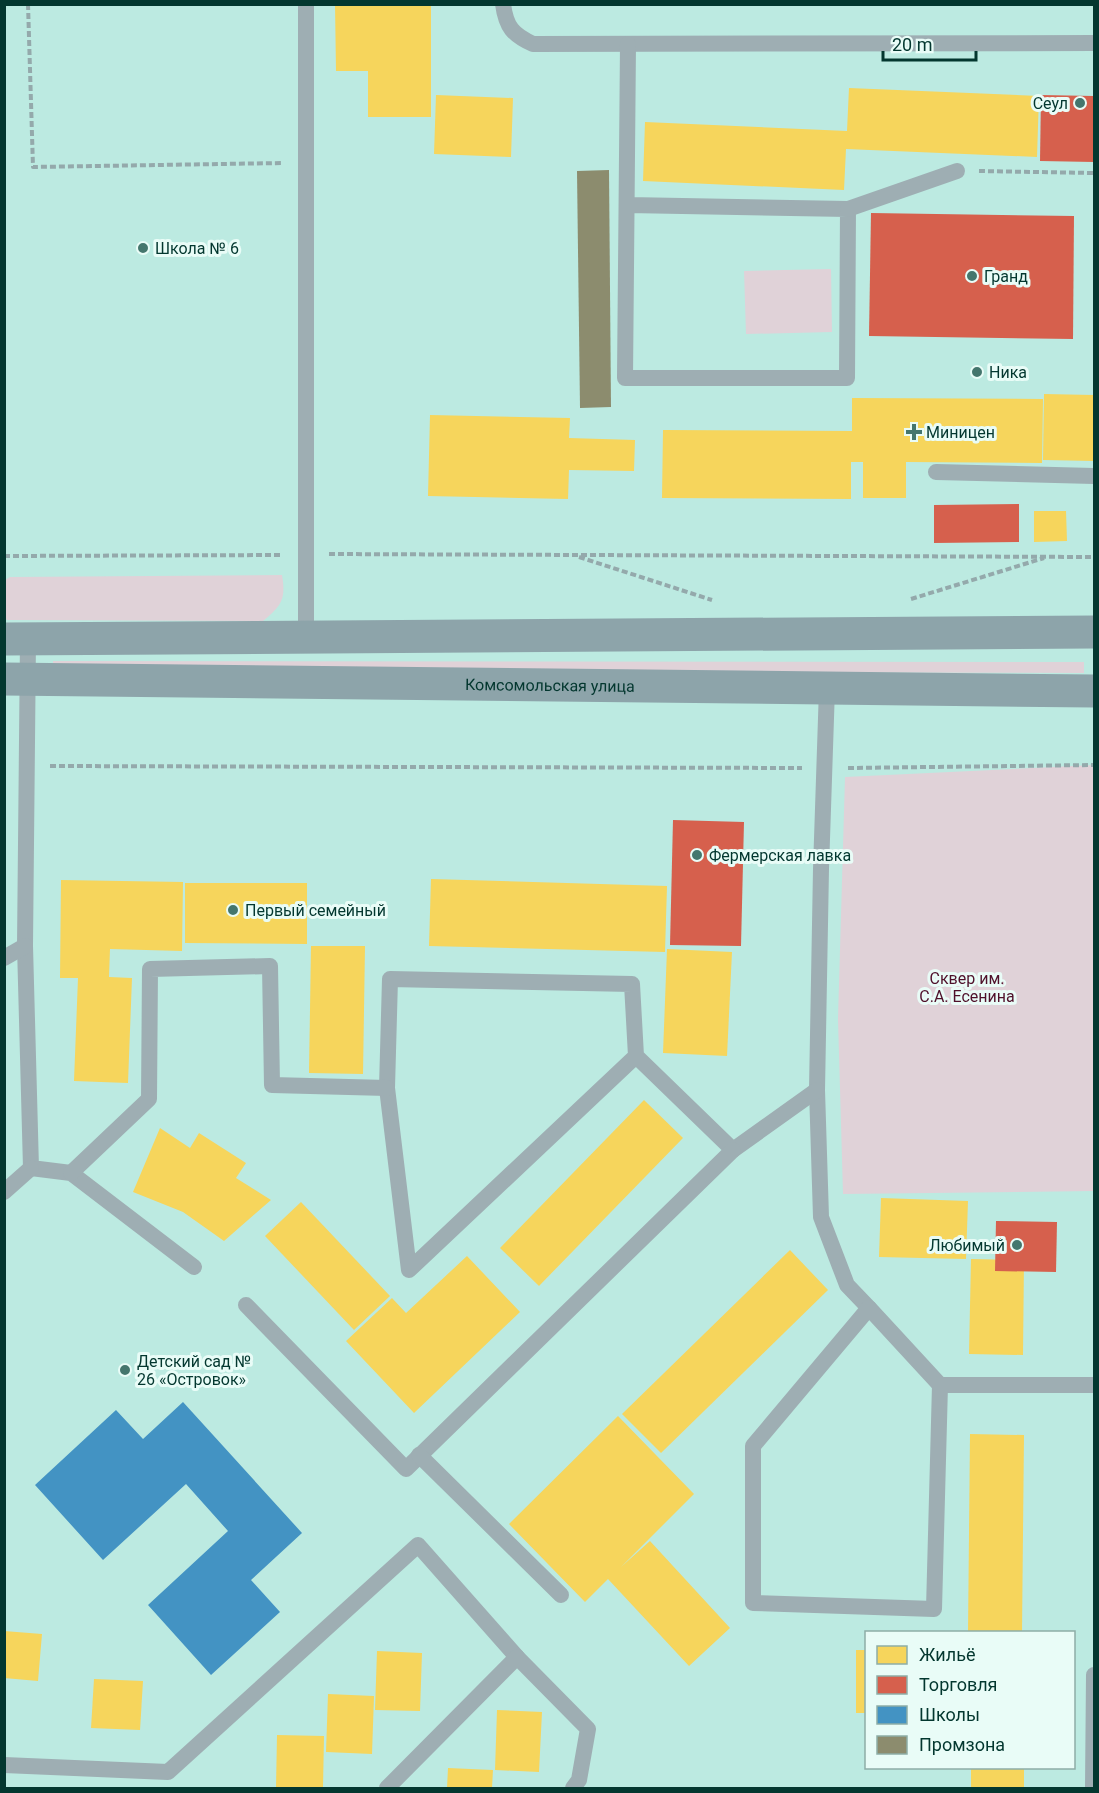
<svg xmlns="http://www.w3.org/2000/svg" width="1099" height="1793" font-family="Roboto,sans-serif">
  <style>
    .green { fill: #e0d2d8 }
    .homes { fill: #f6d55c }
    .shops { fill: #d6604d }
    .schools { fill: #4393c3 }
    .industry { fill: #8c8c6e }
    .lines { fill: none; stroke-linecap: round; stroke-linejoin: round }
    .path { stroke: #94a9ab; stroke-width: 4; stroke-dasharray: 6 3; stroke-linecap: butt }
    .lane { stroke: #9eaeb3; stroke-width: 16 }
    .primary { stroke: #8da4aa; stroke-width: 33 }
    .poi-dot { fill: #44766d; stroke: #e9fcf7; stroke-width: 2 }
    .labels { text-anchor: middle; stroke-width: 6; stroke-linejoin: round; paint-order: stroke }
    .poi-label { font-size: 16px; fill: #03372f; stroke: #e9fcf7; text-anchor: start }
    .street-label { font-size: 16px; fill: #03372f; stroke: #e9fcf7 }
    .park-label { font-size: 16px; fill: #4f102a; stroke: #e9fcf7 }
  </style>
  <rect width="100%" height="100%" fill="#bceae1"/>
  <g class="green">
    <path d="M831,269L832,332L746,334L744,271Z"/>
    <path d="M282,575C286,599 282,605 263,621L7,620L5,617V580L10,577Z"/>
    <path d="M53,661L1084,662V673L53,671Z"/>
    <path d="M1094,765V1191L843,1194L838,1019L845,777Z"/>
  </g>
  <g class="homes">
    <path d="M335,4H431V117H368V71H336Z"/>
    <path d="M849,88L1039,96L1037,157L846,149L844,190L643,181L645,122L847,131Z"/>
    <path d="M436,95L513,98L511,157L434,154Z"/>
    <path d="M1044,394L1094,395V461L1043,460Z"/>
    <path d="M852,398L1043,399L1042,463L906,462V498H863V462H851V499L662,498L663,430L852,431Z"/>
    <path d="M430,415L570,418L569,438L635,440L634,471L569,470L568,499L428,496Z"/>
    <path d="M1034,511H1066L1067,541L1034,542Z"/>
    <path d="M431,879L667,886L665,952L429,946Z"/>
    <path d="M61,880L183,882L182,951L110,949L109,977L132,978L128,1083L74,1081L78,978H60Z"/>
    <path d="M185,883H307V944L185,943Z"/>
    <path d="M311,946H365L363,1074L309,1073Z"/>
    <path d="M667,949L732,952L727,1056L663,1053Z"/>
    <path d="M644,1100L683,1138L539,1286L500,1248Z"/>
    <path d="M160,1128L190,1148L199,1133L246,1163L236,1178L271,1200L224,1241L183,1212L133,1192Z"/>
    <path d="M881,1198L968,1201L966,1259L879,1257Z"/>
    <path d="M301,1202L390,1296L354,1330L265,1236Z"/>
    <path d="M790,1250L828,1290L661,1453L622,1414Z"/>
    <path d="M467,1256L520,1312L414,1413L346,1341L392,1298L406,1313Z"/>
    <path d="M971,1259L1024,1260L1023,1355L969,1354Z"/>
    <path d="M618,1416L694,1494L621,1567L650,1541L730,1628L689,1666L608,1579L585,1602L509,1524Z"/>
    <path d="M970,1434L1024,1435L1022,1632H968Z"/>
    <path d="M4,1631L42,1634L38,1681L4,1678Z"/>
    <rect x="856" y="1650" width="10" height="63"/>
    <path d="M377,1651L422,1653L420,1711L375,1710Z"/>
    <path d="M94,1679L143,1681L140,1730L91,1728Z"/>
    <path d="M328,1694L374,1696L372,1754L326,1752Z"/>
    <path d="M497,1710L542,1712L539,1772L495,1770Z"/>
    <path d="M277,1735L324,1736L323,1788H276Z"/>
    <path d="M448,1768L493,1770L492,1788H447Z"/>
    <rect x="971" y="1768" width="53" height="20"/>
  </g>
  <g class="shops">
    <path d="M1041,95L1094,96V162L1040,161Z"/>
    <path d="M871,213L1074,216L1073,339L869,336Z"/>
    <path d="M1019,504V542L934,543V505Z"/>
    <path d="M673,820L744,822L741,946L670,945Z"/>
    <path d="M996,1221L1057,1222L1056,1272L995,1271Z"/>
  </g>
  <path class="schools" d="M183,1402L302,1533L251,1580L280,1612L211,1675L148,1605L228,1531L186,1484L103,1560L35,1485L116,1410L143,1439Z"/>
  <path class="industry" d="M609,170L611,407L580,408L577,171Z"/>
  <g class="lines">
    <g class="path">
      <path d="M28,4L33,167L283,163"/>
      <path d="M979,171L1094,173"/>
      <path d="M329,554L1094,557"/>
      <path d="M4,556L283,555"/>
      <path d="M579,557L712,600"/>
      <path d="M911,599L1044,558"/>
      <path d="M50,766L802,768"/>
      <path d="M848,768L1094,765"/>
    </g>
    <g class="lane">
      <path d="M306,4V638"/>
      <path d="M503,4C506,27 513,35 533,44L1094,43"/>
      <path d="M628,205L848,209L847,378H625L628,44"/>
      <path d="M848,209L957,171"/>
      <path d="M936,472L1094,476"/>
      <path d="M28,639L25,946L31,1168L71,1173L194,1267"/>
      <path d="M827,688L821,869L817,1090L821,1217L847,1285L869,1308"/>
      <path d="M4,958L25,946"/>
      <path d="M636,1056L409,1270L387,1088L390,979L632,984L636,1056L733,1150L817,1090"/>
      <path d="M71,1173L149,1099L150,969L270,966L272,1085L387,1088"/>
      <path d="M4,1192L31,1168"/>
      <path d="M246,1305L406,1469L733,1150"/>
      <path d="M940,1385L934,1609L753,1603V1446L869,1308L940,1385H1094"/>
      <path d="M419,1455L561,1595"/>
      <path d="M4,1765L168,1772L418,1545L517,1657"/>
      <path d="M387,1788L517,1657L588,1729L579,1780L573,1788"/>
      <path d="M1093,1788L1094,1675"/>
    </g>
    <g class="primary">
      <path d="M4,639L1094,632"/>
      <path id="s1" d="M4,679L1094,691"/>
    </g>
  </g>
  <g class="poi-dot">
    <circle cx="1080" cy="103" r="6"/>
    <circle cx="143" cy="248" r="6"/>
    <circle cx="972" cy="276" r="6"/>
    <circle cx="977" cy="372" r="6"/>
    <path d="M911 423h6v6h6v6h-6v6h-6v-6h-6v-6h6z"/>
    <circle cx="697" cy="855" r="6"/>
    <circle cx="233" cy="910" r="6"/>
    <circle cx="1017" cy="1245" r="6"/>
    <circle cx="125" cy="1370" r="6"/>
  </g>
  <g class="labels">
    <g class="poi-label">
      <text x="1068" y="109" text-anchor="end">Сеул</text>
      <text x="155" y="254">Школа № 6</text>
      <text x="984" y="282">Гранд</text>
      <text x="989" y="378">Ника</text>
      <text x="926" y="438">Миницен</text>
      <text x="709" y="861">Фермерская лавка</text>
      <text x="245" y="916">Первый семейный</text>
      <text x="1005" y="1251" text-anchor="end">Любимый</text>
      <text x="137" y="1367">Детский сад №<tspan x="137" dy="18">26 «Островок»</tspan></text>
    </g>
    <g class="street-label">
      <text dy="6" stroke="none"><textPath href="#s1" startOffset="546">Комсомольская улица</textPath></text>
    </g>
    <g class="park-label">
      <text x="967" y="984">Сквер им.<tspan x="967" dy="18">С.А. Есенина</tspan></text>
    </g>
  </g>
  <rect width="1099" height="1793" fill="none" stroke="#03372f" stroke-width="12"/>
  <rect x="865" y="1631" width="210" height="138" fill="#e9fcf7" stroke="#8dada7" stroke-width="1.5"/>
  <rect x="877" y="1646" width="30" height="18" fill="#f6d55c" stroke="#8dada7" stroke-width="1.5"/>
  <text x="919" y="1661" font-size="18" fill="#03372f">Жильё</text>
  <rect x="877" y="1676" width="30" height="18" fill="#d6604d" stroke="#8dada7" stroke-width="1.5"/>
  <text x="919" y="1691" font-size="18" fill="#03372f">Торговля</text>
  <rect x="877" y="1706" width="30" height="18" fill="#4393c3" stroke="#8dada7" stroke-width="1.5"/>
  <text x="919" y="1721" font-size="18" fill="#03372f">Школы</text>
  <rect x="877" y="1736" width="30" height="18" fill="#8c8c6e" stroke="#8dada7" stroke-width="1.5"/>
  <text x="919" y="1751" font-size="18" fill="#03372f">Промзона</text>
  <path d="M883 51v9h93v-9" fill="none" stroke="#03372f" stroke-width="3"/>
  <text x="892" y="51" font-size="18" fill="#03372f" stroke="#e9fcf7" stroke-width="4.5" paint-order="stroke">20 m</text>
</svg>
